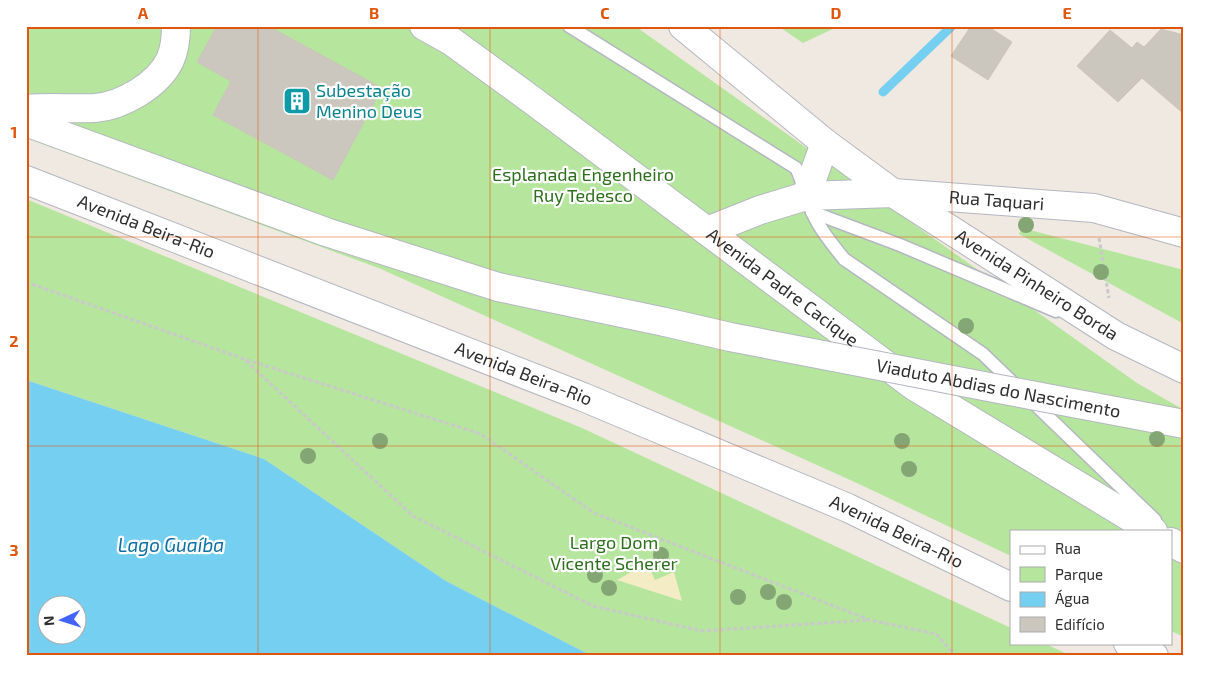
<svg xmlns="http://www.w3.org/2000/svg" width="1210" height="682" font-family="'Exo 2',sans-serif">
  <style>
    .green { fill: #b6e59e }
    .sand { fill: #f3ecc5 }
    .water { fill: #75cff0; fill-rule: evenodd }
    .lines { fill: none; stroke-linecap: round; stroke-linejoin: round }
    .stream { stroke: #75cff0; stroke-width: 9 }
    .building { fill: #cbc7bf; stroke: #cbc5ba }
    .lane-casing { stroke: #b4b7c1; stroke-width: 15 }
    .secondary-casing { stroke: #b4b7c1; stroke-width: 30 }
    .path { stroke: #c9c9c9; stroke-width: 3; stroke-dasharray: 4 2.5; stroke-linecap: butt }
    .lane { stroke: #fff; stroke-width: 12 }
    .secondary { stroke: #fff; stroke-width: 28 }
    .secondary-bridge-casing { stroke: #b4b7c1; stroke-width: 30; stroke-linecap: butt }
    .secondary-bridge { stroke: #fff; stroke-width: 28 }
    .tree { fill: #84a574 }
    .grid { fill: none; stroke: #df570e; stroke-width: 1; stroke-opacity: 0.55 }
    .labels { text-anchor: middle; stroke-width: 4.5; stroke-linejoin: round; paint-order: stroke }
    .culture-label { font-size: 18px; fill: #0d838f; stroke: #fff; text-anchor: start }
    .park-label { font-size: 18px; fill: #2c6e1b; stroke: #fff }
    .street-label { font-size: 18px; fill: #2e2e2e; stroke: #fff }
    .water-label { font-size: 19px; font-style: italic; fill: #0d6fa3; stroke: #fff }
    .neatline { fill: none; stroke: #df570e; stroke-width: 2 }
    .grid-label { font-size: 16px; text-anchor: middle; font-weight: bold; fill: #df570e }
  </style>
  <rect width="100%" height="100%" fill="#efe9e1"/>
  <g class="green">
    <path d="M26,26H635L1137,383L1184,410V637L1171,631V531H1011V556L859,484L381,269L26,138Z"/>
    <path d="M778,26H839L803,43Z"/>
    <path d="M26,199L582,428L1011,628V643H1044L1071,656H592L446,581L264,459L26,380Z"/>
    <path d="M1022,228L1184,270V324L1019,234Z"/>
  </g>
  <path class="sand" d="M647,563L655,580L674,572L682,601L617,580Z"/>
  <path class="water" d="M26,380L264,459L446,581L592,656H26ZM48,604H78V634H48Z"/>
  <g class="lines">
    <path class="stream" d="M883,92L952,26"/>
  </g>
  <g class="building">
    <path d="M217,26H268L382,88L333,180L213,115L231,81L197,62Z"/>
    <path d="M971,26H987L1012,42L988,80L951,56Z"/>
    <path d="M1161,29L1184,35V114L1142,78L1118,102L1077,66L1110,30L1132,48L1137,42L1144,47Z"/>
  </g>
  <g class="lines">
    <defs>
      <g id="lane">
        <path d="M569,26L796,168C803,181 805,196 811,209C818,227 832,244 844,259L983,354L1155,520"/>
        <path d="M812,212L900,245L1056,311"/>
      </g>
      <g id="secondary">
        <path id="s1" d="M424,26L451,41L532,100L914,386L1153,531"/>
        <path id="s2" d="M683,26L825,143L893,193L1116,336L1184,369"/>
        <path d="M26,109C49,107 72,109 95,108C122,106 158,85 170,60C175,49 176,38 176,26"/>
        <path d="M26,122L326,232L498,287L665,322"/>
        <path id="s3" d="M26,180L583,397L848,508L1011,587"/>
        <path d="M806,196L825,143"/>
        <path id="s4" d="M707,231L760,210L806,196L893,193L1094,208L1184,233"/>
        <path d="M1171,542L1184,549"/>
        <path d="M1128,643L1154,656"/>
      </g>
    </defs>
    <use href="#lane" class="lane-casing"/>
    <use href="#secondary" class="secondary-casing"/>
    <g class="path">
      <path d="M1099,238L1109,298"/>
      <path d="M26,282L244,359L481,434L594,513L870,620L936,634L956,656"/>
      <path d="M246,361L413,516L593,606L702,631L869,620"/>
    </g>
    <use href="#lane" class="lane"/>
    <use href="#secondary" class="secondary"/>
    <defs>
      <g id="secondary-bridge">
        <path id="s5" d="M665,322L730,337L999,389L1184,424"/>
      </g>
    </defs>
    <use href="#secondary-bridge" class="secondary-bridge-casing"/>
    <use href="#secondary-bridge" class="secondary-bridge"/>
  </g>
  <g class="tree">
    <circle cx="1026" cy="225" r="8"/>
    <circle cx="1101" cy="272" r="8"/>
    <circle cx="966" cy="326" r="8"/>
    <circle cx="1157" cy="439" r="8"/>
    <circle cx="380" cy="441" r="8"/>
    <circle cx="902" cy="441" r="8"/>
    <circle cx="308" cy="456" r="8"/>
    <circle cx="909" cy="469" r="8"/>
    <circle cx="661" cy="555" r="8"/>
    <circle cx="595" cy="575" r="8"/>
    <circle cx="609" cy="588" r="8"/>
    <circle cx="768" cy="592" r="8"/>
    <circle cx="738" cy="597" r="8"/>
    <circle cx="784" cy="602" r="8"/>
  </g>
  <path class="grid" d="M258,26V656M490,26V656M720,26V656M952,26V656M26,237H1184M26,446H1184"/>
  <defs>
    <symbol id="building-square" viewBox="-11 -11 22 22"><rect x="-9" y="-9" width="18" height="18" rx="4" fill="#0f9aa8" stroke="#fff"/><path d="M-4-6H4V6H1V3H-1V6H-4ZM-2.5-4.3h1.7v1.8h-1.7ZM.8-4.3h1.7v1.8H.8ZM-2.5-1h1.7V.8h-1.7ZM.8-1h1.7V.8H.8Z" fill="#fff"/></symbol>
  </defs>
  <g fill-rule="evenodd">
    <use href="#building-square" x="281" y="85" width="32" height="32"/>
  </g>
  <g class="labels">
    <g class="culture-label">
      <text x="316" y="97">Subestação<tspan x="316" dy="21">Menino Deus</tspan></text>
    </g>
    <g class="park-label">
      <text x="583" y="181">Esplanada Engenheiro<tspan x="583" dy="21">Ruy Tedesco</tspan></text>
      <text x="614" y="549">Largo Dom<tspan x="614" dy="21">Vicente Scherer</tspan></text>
    </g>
    <g class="street-label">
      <text dy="6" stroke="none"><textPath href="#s4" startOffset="296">Rua Taquari</textPath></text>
      <text dy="6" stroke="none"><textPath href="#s3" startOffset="129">Avenida Beira-Rio</textPath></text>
      <text dy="6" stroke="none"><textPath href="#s2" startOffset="439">Avenida Pinheiro Borda</textPath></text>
      <text dy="6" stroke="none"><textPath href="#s1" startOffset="444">Avenida Padre Cacique</textPath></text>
      <text dy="6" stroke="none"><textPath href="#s3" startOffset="534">Avenida Beira-Rio</textPath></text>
      <text dy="6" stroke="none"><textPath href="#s5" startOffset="340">Viaduto Abdias do Nascimento</textPath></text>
      <text dy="6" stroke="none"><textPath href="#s3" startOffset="939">Avenida Beira-Rio</textPath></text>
    </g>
    <g class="water-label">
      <text x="171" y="552">Lago Guaíba</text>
    </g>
  </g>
  <rect width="1210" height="682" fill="none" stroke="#ffffff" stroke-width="55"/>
  <rect x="1010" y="530" width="162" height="115" fill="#ffffff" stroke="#ababab"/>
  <rect x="1020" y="546" width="25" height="8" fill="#ffffff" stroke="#ababab"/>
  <text x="1055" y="554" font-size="15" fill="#2e2e2e">Rua</text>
  <rect x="1020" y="567" width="25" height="15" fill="#b6e59e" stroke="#ababab"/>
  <text x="1055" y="580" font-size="15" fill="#2e2e2e">Parque</text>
  <rect x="1020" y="592" width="25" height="15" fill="#75cff0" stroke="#ababab"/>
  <text x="1055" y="604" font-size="15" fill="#2e2e2e">Água</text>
  <rect x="1020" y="617" width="25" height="15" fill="#cbc7bf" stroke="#ababab"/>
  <text x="1055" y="630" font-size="15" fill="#2e2e2e">Edifício</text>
  <g transform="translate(62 620) rotate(266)"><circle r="24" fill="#ffffff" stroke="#ababab"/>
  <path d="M0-4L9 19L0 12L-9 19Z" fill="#4264fb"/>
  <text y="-8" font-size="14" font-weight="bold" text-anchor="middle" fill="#2e2e2e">N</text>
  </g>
  <rect x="28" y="28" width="1154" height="626" class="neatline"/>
  <g class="grid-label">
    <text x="143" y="19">A</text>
    <text x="374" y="19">B</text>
    <text x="605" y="19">C</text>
    <text x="836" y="19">D</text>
    <text x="1067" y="19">E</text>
    <text x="14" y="138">1</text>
    <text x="14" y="347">2</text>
    <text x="14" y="556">3</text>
  </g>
</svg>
